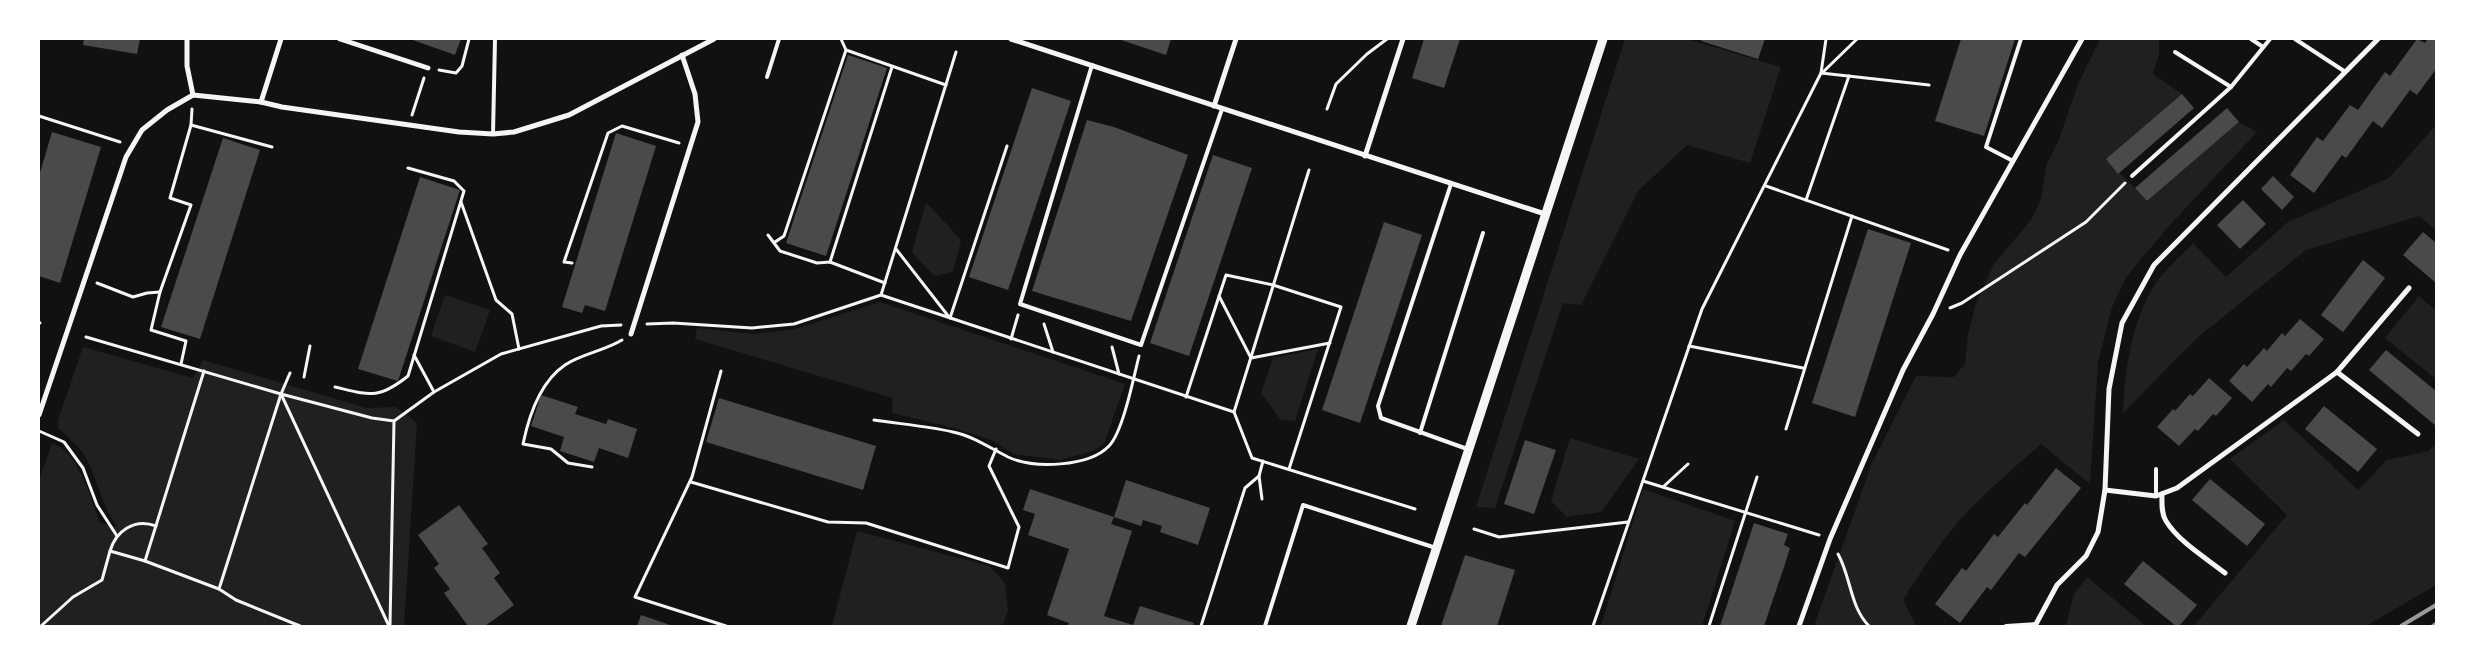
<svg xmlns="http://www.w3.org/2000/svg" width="2475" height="665" font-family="'Public Sans',sans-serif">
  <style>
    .green { fill: #202020 }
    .building { fill: #4a4a4a }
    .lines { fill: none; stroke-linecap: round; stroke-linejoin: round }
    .path { stroke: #f5f5f5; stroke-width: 3 }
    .service { stroke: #f5f5f5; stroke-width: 4 }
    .minor { stroke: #f5f5f5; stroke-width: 5 }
    .tertiary { stroke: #f5f5f5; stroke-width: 9 }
    .rail { stroke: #9a9a9a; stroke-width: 4 }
  </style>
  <rect width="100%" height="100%" fill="#111"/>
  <g class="green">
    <path d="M1625,39H1687L1781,67L1750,163L1687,145L1638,191L1581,305L1563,303L1495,508L1476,507Z"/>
    <path d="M2100,39H2159V54L2153,74L2182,94L2106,159L2147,201L2239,122L2257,132L2169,226L2127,276L2112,307L2098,363L2090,484L2041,444C2013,469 1984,493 1959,521C1938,545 1920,573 1903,600L1916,626H1814L1872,463L1916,376L1954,377L1965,364L1968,335L1976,303L1994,264L2031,220L2041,199L2046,166L2058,142L2078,84Z"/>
    <path d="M2436,125V230L2419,216L2306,250L2197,338L2123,413C2125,369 2131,321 2156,283C2165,269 2181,256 2193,243L2226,277L2288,222L2389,178Z"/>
    <path d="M926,202L961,240L953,272L934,276L912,252Z"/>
    <path d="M445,295L490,310L475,352L431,336Z"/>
    <path d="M2419,296L2436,311V379L2385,338Z"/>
    <path d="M880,302L1125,384L1104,444L1093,451L1060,460L1014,454L991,440L954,428L892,413L893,398L695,339L697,328L753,334L795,329Z"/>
    <path d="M83,347L193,378L203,360L367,408L396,407L417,423L404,626H39V480L52,443C79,452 91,499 100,523L118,527C100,506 98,476 83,453C77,444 66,436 58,428V420Z"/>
    <path d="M1318,349L1295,421L1281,420L1261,393L1273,358Z"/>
    <path d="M2284,420L2358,490L2387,460L2429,451L2436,442V585L2366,626H2194L2287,515L2230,459Z"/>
    <path d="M1570,438L1639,459L1601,512L1567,517L1551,501Z"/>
    <path d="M1643,489L1735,521L1702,626H1601Z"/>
    <path d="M857,531L989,566L1005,583L1008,611L1002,626H832Z"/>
    <path d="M2087,577L2146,626H2066L2073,596Z"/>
  </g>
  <g class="building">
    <path d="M84,39H140L137,54L83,45Z"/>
    <path d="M410,39H461L455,55Z"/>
    <path d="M1118,39H1171L1166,55Z"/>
    <path d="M1424,39H1460L1444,88L1412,78Z"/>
    <path d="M1702,39H1765L1758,59L1701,41Z"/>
    <path d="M1961,39H2015L1984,136L1935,121Z"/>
    <path d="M2417,39L2425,43L2428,39H2436V69L2417,95L2410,90L2382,128L2373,121L2346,158L2342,155L2314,193L2290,175L2317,137L2323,141L2350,105L2358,110L2385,72L2390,76Z"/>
    <path d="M848,55L887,68L826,256L786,243Z"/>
    <path d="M1032,88L1071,101L1008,290L969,277Z"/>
    <path d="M2182,94L2194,108L2118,174L2106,159Z"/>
    <path d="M2227,108L2239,122L2147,201L2135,188Z"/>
    <path d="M1087,120L1114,127L1188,155L1131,321L1032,291Z"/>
    <path d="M52,132L101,147L60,283L39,276V176Z"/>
    <path d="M616,133L656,146L605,311L585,305L582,313L562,307Z"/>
    <path d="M223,138L260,150L200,339L161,327Z"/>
    <path d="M1213,155L1252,168L1189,356L1150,343Z"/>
    <path d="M2273,176L2294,197L2282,210L2261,189Z"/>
    <path d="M420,177L460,190L398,381L358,369Z"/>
    <path d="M2243,200L2266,224L2240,249L2217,225Z"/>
    <path d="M1384,222L1422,235L1360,423L1322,410Z"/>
    <path d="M1868,229L1911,243L1855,417L1812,403Z"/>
    <path d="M2423,232L2436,243V283L2403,255Z"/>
    <path d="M2363,260L2385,278L2343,332L2321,315Z"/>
    <path d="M2300,319L2324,339L2309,356L2306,354L2291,371L2287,368L2271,387L2268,384L2252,402L2229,381L2244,364L2247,367L2264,348L2267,351L2282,333L2285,336Z"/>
    <path d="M2386,350L2436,391V426L2369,370Z"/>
    <path d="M2209,378L2232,398L2216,416L2213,414L2198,431L2195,429L2179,446L2157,427L2173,409L2175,411L2190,394L2193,396Z"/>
    <path d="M541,395L578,407L575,414L606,424L608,419L637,429L628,458L599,448L594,462L560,451L564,437L531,426Z"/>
    <path d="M719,398L876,446L863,490L706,442Z"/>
    <path d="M2324,406L2377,449L2358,472L2305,429Z"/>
    <path d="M1525,440L1556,450L1534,514L1504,504Z"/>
    <path d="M2056,468L2081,488L2025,557L2019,553L1991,590L1987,587L1960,623L1935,604L1962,568L1966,571L1994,534L1998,537L2025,503L2027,505Z"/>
    <path d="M2210,479L2265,524L2247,546L2192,500Z"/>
    <path d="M1126,480L1210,508L1198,545L1160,532L1162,526L1143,520L1141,526L1114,517L1111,524L1132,531L1104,616L1133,625L1140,606L1194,623L1193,626H1067L1069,623L1047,615L1069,549L1028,535L1035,514L1023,510L1030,489L1114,517Z"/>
    <path d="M459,505L488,544L482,548L500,573L494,578L514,605L485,626H468L444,593L450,589L434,568L439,564L418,535Z"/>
    <path d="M1754,523L1788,534L1784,545L1790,548L1784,567L1764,626H1720Z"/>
    <path d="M1465,555L1515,570L1497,626H1441Z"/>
    <path d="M2143,561L2197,605L2179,626H2176L2124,584Z"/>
    <path d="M641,615L673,626H637Z"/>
  </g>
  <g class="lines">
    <g class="path">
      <path d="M846,50L946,85"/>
      <path d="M439,70L456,73L462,66L469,39"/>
      <path d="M1821,73L1929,85"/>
      <path d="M1822,73L1857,39"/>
      <path d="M1327,109L1336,84L1367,54L1387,39"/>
      <path d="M412,115L424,78"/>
      <path d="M39,116L120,142"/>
      <path d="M191,125L272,147"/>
      <path d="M1766,186L1948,250"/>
      <path d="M1806,200L1849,76"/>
      <path d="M461,202L496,300L512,314L519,349"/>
      <path d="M768,235L780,251L817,263L830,262L885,283"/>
      <path d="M775,242L784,236L846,50L841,39"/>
      <path d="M896,249L949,317"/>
      <path d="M830,262L892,67"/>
      <path d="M572,263L564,262L608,133L622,126L679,143"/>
      <path d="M97,283L133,297L147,293L160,292"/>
      <path d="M881,295L956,52"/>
      <path d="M1219,296L1251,358L1330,343"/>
      <path d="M1950,308L1962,303L2086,222L2125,183"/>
      <path d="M950,318L1007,146"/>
      <path d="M39,322L40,323"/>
      <path d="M647,324L673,323L752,328L794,324L881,295L1234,412L1252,458L1415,509"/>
      <path d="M1044,324L1053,352"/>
      <path d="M86,337L281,394L372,418L394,421L390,626"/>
      <path d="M1011,339L1018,315"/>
      <path d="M1689,346L1803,368"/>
      <path d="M1112,347L1119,374"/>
      <path d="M414,355L434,392"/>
      <path d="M181,364L186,341L151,330L160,292L191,205L170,198L191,125L192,109"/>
      <path d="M721,371L692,477L635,597L726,626"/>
      <path d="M304,377L310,346"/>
      <path d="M335,387C369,395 378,400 408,376L464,191L454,181L408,168"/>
      <path d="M281,394L290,373"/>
      <path d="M1186,397L1226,275L1273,285L1341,307L1289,469"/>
      <path d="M1234,412L1309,170"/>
      <path d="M874,420C900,424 927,426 953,432C973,436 990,448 1008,457C1034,469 1089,467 1109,446C1123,432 1134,376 1139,356"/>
      <path d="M394,421L434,392L501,354L601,326L621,325"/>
      <path d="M1786,429L1852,216"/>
      <path d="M39,431L64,442L83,468L97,505L117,536"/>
      <path d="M592,467L568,463L551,449L523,444C529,415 540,382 565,365C581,354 604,351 622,340"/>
      <path d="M1643,481L1819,535"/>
      <path d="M691,482L828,522L866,523L1008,568L1019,527L989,466L996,449"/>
      <path d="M1663,487L1688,464"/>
      <path d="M1262,499L1259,476L1263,461"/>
      <path d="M1474,529L1499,537L1628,522"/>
      <path d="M110,551C116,531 134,518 156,526"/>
      <path d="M1838,554C1851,577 1850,607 1869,626"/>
      <path d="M145,561L204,371"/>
      <path d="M219,589L281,394L389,626"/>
      <path d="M41,626L73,597L102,580L110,551L145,561L219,589L236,600L300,626"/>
      <path d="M1201,626L1245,488L1259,476"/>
      <path d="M1593,626L1702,309L1821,73L1826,39"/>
      <path d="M1709,626L1757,477"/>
    </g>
    <g class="service">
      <path d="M2251,39L2263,47"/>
      <path d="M2295,39L2344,71"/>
      <path d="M2175,52L2231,87"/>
      <path d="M1092,65L1020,304L1141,345L1222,109"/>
      <path d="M767,77L779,39"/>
      <path d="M493,134L495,39"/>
      <path d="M2013,161L1986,147L2021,39"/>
      <path d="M2132,176L2231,87L2270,39"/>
      <path d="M1451,184L1378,406L1381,418L1470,450"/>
      <path d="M1420,433L1483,233"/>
      <path d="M2156,469V496"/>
      <path d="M1265,626L1303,505L1436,548"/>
      <path d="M2006,626L2036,624"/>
    </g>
    <g class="minor">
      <path d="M187,39V66L193,95"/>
      <path d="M340,39L428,68"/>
      <path d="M1011,39L1545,214"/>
      <path d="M261,102L281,39"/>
      <path d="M1214,106L1236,39"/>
      <path d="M1365,156L1403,39"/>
      <path d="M631,334L698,122L695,94L682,55"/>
      <path d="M2337,372L2418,434"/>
      <path d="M39,415L126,157L142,130L167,110L193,95L261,102L282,107L459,132L493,134L514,132L569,115L714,39"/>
      <path d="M2105,490L2156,496L2177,488L2337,372L2409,288"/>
      <path d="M2162,494C2162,503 2161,513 2166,521C2179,542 2206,558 2225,573"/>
      <path d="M2036,624L2057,585L2086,556L2098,532L2105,490L2109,389L2122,323L2154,265L2378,39"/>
      <path d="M1799,626L1830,539L1903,370L1933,314L1960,255L2082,39"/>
    </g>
    <path class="tertiary" d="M1411,626L1603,39"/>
    <g class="rail">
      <path d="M2401,626L2436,605"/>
      <path d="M2433,626L2436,624"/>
    </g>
  </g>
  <rect width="2475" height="665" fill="none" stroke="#ffffff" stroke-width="80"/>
</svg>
